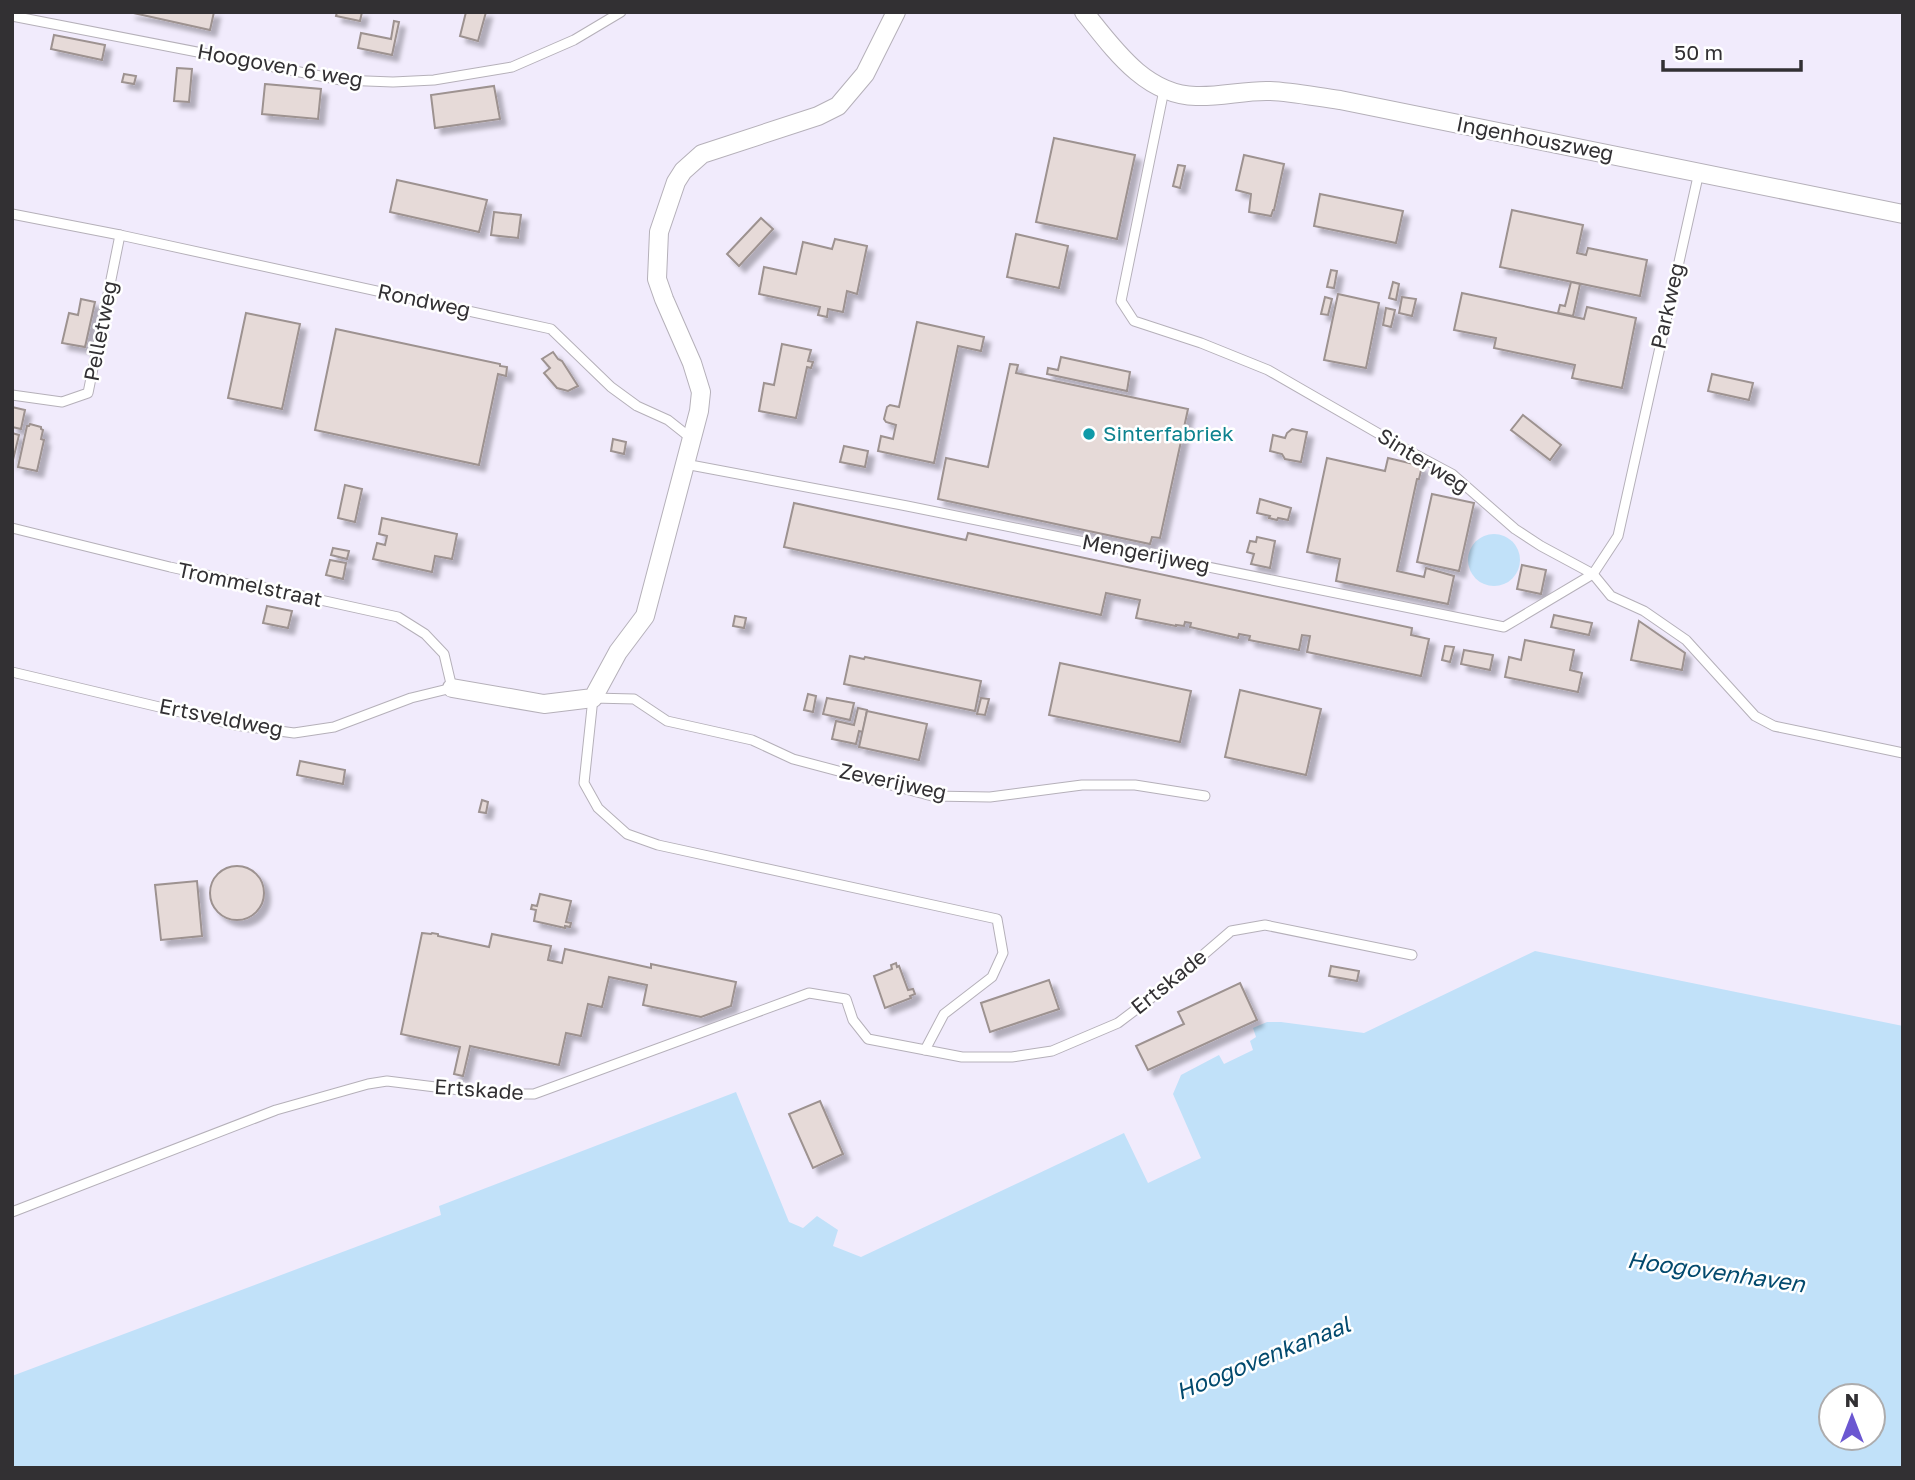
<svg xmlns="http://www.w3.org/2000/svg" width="1915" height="1480" font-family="'Golos Text',sans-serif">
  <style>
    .industrial { fill: #f1ebfc }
    .water { fill: #c1e1f9; fill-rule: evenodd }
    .building { fill: #e6dad8; stroke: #9d9290; stroke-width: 2; filter: url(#shadow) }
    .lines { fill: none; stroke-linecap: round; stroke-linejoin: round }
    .service-casing { stroke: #b5b0b9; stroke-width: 11 }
    .minor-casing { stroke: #b5b0b9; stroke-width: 20 }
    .service { stroke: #fff; stroke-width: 9 }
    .minor { stroke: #fff; stroke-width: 18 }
    .culture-dot { fill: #0f9aa8; stroke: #fff; stroke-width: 2.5 }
    .labels { text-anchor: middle; stroke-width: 5; stroke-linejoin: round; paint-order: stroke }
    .street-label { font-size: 21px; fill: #323033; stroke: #fff }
    .culture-label { font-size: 21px; fill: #0d838f; stroke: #fff; text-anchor: start }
    .water-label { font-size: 23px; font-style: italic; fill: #034a6e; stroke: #fff }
  </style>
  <defs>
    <filter id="shadow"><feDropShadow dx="6" dy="6" stdDeviation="2" flood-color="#0004"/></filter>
  </defs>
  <rect width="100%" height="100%" fill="#fbf6fe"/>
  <path class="industrial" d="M12,12H1903V1078L1237,1176L936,1250L12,1468Z"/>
  <g class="water">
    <circle cx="1494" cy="560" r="26"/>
    <path d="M1535,951L1903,1026V1468H12V1376L441,1215L439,1206L736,1092L789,1222L803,1228L817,1216L838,1230L833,1246L861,1257L1124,1133L1148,1183L1201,1158L1173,1094L1181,1075L1219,1055L1224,1064L1253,1050L1250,1041L1256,1037L1253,1028L1267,1022H1281L1364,1033ZM1831,1396H1873V1438H1831Z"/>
  </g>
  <g class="building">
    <path d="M129,12H214L210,30Z"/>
    <path d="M337,12H362L360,21L336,16Z"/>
    <path d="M466,12H486L478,41L460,36Z"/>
    <path d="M394,21L399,22L392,55L358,48L361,33L391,39Z"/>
    <path d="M54,35L105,45L102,60L51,49Z"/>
    <path d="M177,68L192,69L189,102L174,101Z"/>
    <path d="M124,74L136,76L134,84L122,82Z"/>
    <path d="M265,84L321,89L318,119L262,114Z"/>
    <path d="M494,86L500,119L435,128L431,95Z"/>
    <path d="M1054,138L1135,155L1117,239L1036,222Z"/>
    <path d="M1244,155L1284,164L1274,210H1273L1271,216L1249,212L1251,194L1236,190Z"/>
    <path d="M1178,165L1185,166L1180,188L1173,186Z"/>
    <path d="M397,180L487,200L479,232L390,212Z"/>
    <path d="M1320,194L1403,211L1396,243L1314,226Z"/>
    <path d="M1512,210L1583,225L1577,253L1586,255L1588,248L1647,260L1640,296L1500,267Z"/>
    <path d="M494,212L521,215L518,238L491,235Z"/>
    <path d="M761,218L773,229L739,266L727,254Z"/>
    <path d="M1016,234L1068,246L1059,288L1007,277Z"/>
    <path d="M835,239L867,246L857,294L847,291L843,312L828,309L827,317L818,315L820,307L759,294L764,267L796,274L803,242L832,249Z"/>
    <path d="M1331,270L1337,271L1334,288L1327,287Z"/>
    <path d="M1393,282L1399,284L1396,300L1389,298Z"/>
    <path d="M1571,282L1580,284L1573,316L1558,313L1560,305L1565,306Z"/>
    <path d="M1462,293L1584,319L1587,307L1636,318L1622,388L1572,378L1575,365L1494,348L1496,338L1454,330Z"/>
    <path d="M1338,294L1379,303L1366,368L1324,360Z"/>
    <path d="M1325,297L1332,299L1328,315L1321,314Z"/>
    <path d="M1402,297L1416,299L1412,316L1399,313Z"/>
    <path d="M81,299L95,302L85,347L62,343L69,313L78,315Z"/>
    <path d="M1386,308L1395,310L1391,327L1383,325Z"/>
    <path d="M246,313L300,324L282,409L228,398Z"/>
    <path d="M917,322L984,337L981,351L958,346L934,463L878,451L881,436L893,439L896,425L886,422L884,419L887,407L890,405L899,407Z"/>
    <path d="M336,329L500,364V366L507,367L506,376L498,374L479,465L315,430Z"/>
    <path d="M782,344L811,350L808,361L813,362L811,368L807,367L796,418L759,411L764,383L774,385Z"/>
    <path d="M553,352L558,359L562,361L578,386L568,391L557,388L544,373L550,368L542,359Z"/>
    <path d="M1061,357L1130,372L1127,391L1047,374L1048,368L1058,370Z"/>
    <path d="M1010,364L1018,365L1016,373L1188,409L1160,538L1152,537L1150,544L938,499L946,458L988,467Z"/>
    <path d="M1712,374L1753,383L1749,400L1708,391Z"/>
    <path d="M12,407L25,410L21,429L12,427Z"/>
    <path d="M1523,415L1561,445L1550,460L1511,430Z"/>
    <path d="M30,424L41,427V429L43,430L41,439L44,440L37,471L18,467L27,426H29Z"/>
    <path d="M1292,429L1307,432L1301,462L1285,459L1282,454L1270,451L1273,435L1285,438L1287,433Z"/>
    <path d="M12,433L19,435L12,464Z"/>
    <path d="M613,439L626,442L624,454L611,451Z"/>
    <path d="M844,446L868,451L865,467L840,462Z"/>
    <path d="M1327,458L1385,471L1388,458L1422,466L1419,479H1417L1397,571L1424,577L1426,568L1454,576L1448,604L1336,581L1340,559L1307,552Z"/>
    <path d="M345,485L362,489L355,522L338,518Z"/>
    <path d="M1432,494L1474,503L1459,571L1417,562Z"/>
    <path d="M1260,499L1291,508L1288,520L1278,518L1277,520L1269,518L1270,516L1257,513Z"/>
    <path d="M794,503L966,540L968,533L1412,628L1411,635L1429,639L1421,676L1307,652L1310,636L1302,635L1299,650L1249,640L1250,636L1239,634L1238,638L1190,627L1191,623L1185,622L1184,626L1176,625V626L1136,618L1140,600L1106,593L1101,615L784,547Z"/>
    <path d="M382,518L457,534L452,559L435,556L432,572L373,559L377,543L385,545L387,536L379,534Z"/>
    <path d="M1257,537L1275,541L1270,568L1251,564L1254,554L1247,552L1250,541L1256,542Z"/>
    <path d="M333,548L349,551L347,559L331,555Z"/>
    <path d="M330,560L346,563L343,579L326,575Z"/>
    <path d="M1522,565L1546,570L1541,594L1517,589Z"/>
    <path d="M267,606L292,611L288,628L263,623Z"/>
    <path d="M1554,615L1592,623L1589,635L1551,627Z"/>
    <path d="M735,616L746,618L744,628L733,626Z"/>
    <path d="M1639,621L1685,653L1682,670L1631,660Z"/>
    <path d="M1525,640L1574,650L1570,670L1582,673L1578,692L1505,677L1509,657L1521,660Z"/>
    <path d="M1445,646L1454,647L1450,662L1442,660Z"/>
    <path d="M1464,650L1493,655L1490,670L1461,664Z"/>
    <path d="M850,656L864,659L865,657L981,681L975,711L844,684Z"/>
    <path d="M1060,663L1191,691L1180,742L1049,715Z"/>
    <path d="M1240,690L1321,709L1306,775L1225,757Z"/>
    <path d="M808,694L816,696L813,712L804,710Z"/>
    <path d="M827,698L854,703L850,720L823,714Z"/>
    <path d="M981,698L989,699L985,715L977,714Z"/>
    <path d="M858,708L867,710L863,732L859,731L856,744L832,739L836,721L854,725Z"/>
    <path d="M867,711L927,724L919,760L859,747Z"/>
    <path d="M300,761L345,770L343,784L297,775Z"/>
    <path d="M482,800L488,802L486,813L479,812Z"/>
    <circle cx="237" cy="893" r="27"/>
    <path d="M197,881L202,936L161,940L155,885Z"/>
    <path d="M540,894L571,901L566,922L571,923L570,927L565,926V928L534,921L536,910L531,909L532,905L537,906Z"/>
    <path d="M422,933L431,934L432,933L438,934V936L489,947L492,934L551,946L548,960L562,963L565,949L651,968V964L736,982L731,1006L701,1017L643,1005L647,985L609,977L602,1007L588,1004L581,1036L566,1033L559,1065L470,1046L463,1076L454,1074L460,1047L401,1034Z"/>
    <path d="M896,963L897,967L899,966L908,990L913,989L915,994L910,996L911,998L885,1008L874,976L892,969L891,965Z"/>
    <path d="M1331,966L1359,971L1357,981L1329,976Z"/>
    <path d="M1049,980L1059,1009L990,1032L981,1003Z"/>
    <path d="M1240,983L1257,1020L1148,1070L1136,1046L1184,1024L1178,1012Z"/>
    <path d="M820,1101L843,1154L813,1168L789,1114Z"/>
  </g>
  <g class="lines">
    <defs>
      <g id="service">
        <path d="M12,16L341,80L393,82L434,80L512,67L574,40L621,12"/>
        <path d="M1164,90L1121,301L1134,321L1201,343L1268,370L1407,450L1452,474L1515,529L1541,546L1593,574L1618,536L1699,172"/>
        <path d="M12,214L120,235L551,329L611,387L637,406L668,420L692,439"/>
        <path d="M12,395L62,402L88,393L120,235"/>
        <path d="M685,464L907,506L1504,627L1593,574L1611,596L1644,611L1686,640L1755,716L1774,726L1903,753"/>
        <path d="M12,528L170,567L398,617L425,634L444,654L452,688L411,698L334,727L294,733L235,725L12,672"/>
        <path d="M925,1050L944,1014L992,977L1003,953L997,919L658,845L627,834L598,808L584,783L593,698L634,699L667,721L752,740L793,759L932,796L990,797L1082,785H1135L1205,796"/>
        <path d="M12,1212L276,1110L368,1084L387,1081L492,1094H534L809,993L846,999L853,1020L868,1039L962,1057H1012L1052,1051L1118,1023L1167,986L1231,931L1265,925L1412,955"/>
      </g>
      <g id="minor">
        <path d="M1084,12C1113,48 1145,95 1196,96C1221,97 1246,90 1270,91C1293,92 1317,97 1340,100L1903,214"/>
        <path d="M452,688L544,704L593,698L618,652L645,616L699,411L701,392L692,363L664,299L657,279L659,232L676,182L683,171L702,154L818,116L838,106L865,74L896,12"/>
      </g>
    </defs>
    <use href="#service" class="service-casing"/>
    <use href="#minor" class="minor-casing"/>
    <use href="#service" class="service"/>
    <use href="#minor" class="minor"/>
  </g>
  <circle class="culture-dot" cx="1089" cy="434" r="7"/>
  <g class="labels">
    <g class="street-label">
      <text transform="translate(280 66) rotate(10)" y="7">Hoogoven 6 weg</text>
      <text transform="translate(1535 139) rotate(11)" y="7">Ingenhouszweg</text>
      <text transform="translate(424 301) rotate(12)" y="7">Rondweg</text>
      <text transform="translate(1668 306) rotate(-77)" y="7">Parkweg</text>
      <text transform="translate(101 331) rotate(-79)" y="7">Pelletweg</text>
      <text transform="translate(1423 461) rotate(32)" y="7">Sinterweg</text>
      <text transform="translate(1146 554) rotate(11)" y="7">Mengerijweg</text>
      <text transform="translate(250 585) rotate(12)" y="7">Trommelstraat</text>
      <text transform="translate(221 718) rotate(11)" y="7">Ertsveldweg</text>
      <text transform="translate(893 782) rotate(12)" y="7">Zeverijweg</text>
      <text transform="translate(1169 982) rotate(-39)" y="7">Ertskade</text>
      <text transform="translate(479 1090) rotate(4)" y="7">Ertskade</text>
    </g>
    <g class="culture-label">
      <text x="1103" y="441">Sinterfabriek</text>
    </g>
    <g class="water-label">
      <text transform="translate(1716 1272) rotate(8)" y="8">Hoogovenhaven</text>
      <text transform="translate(1263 1358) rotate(-22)" y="8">Hoogovenkanaal</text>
    </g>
  </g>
  <rect width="1915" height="1480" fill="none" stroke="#323033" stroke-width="28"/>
  <g transform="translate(1852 1417)"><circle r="33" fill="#ffffff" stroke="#adacad" stroke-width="2"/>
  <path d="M0-5L12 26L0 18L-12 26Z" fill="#6b57d1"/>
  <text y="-10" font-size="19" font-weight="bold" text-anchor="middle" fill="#323033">N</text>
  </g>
  <path d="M1663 60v10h138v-10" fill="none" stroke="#323033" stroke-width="3.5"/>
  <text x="1674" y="60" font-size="21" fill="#323033" stroke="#ffffff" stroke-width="5" paint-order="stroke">50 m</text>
</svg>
